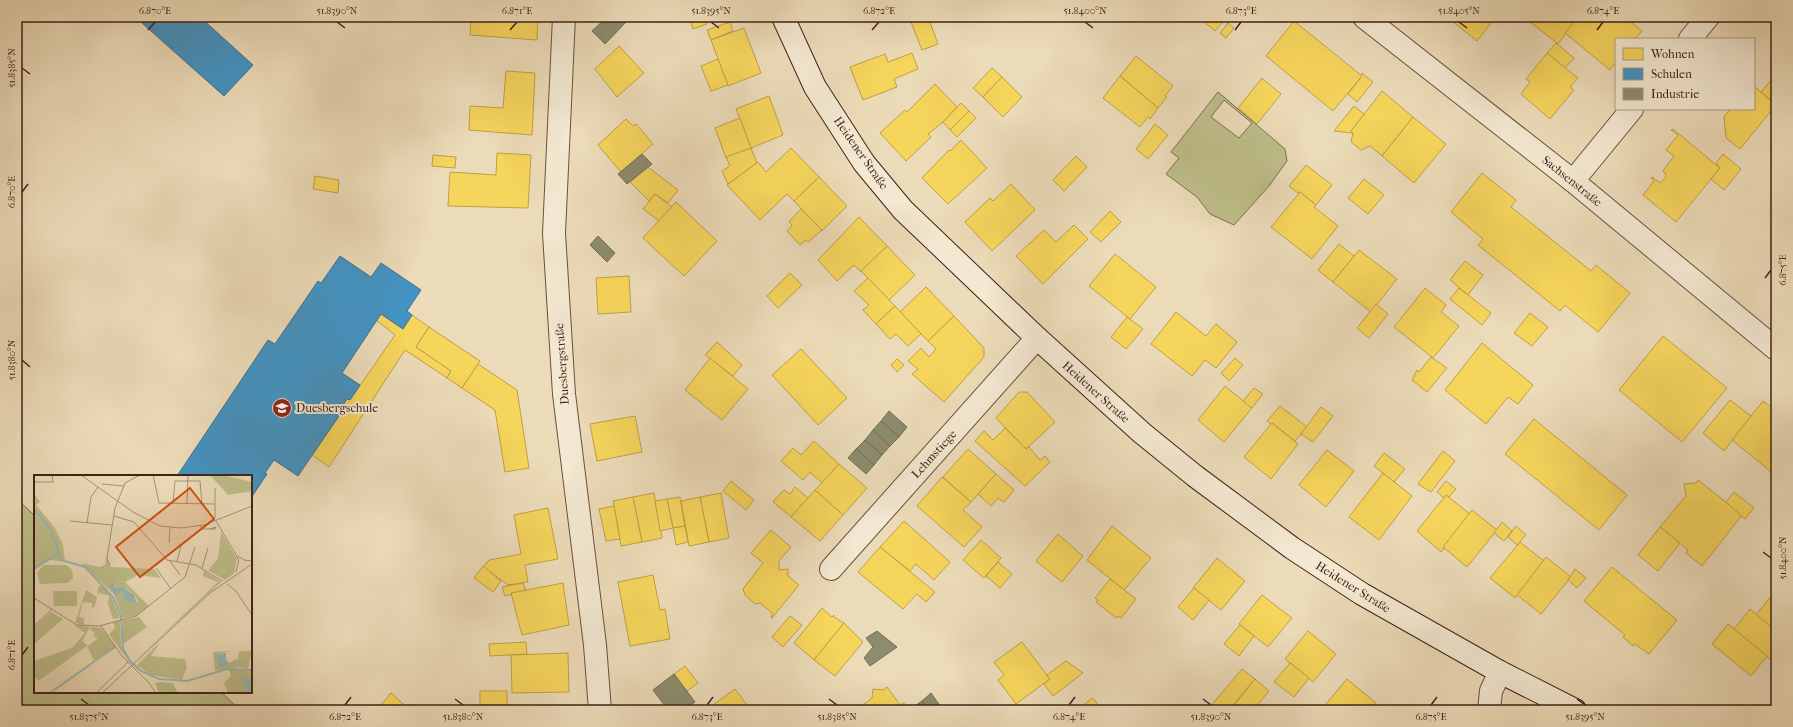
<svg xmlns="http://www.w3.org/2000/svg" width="1793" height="727" font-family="'IM FELL French Canon',serif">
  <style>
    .green { fill: #bebe8a; stroke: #7e7050; fill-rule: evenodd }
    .homes { fill: #f6d55c; stroke: #bf9f47 }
    .schools { fill: #4393c3; stroke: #42718f }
    .industry { fill: #8c8c6e; stroke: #756c54 }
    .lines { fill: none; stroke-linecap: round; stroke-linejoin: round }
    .minor-casing { stroke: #6a503f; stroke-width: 24 }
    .secondary-casing { stroke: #3f2217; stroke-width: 24 }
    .minor { stroke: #f3e8d1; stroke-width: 22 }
    .secondary { stroke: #f3e8d1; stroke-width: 22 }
    .ticks { fill: none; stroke: #3f2217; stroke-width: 1.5 }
    .labels { text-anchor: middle; stroke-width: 4; stroke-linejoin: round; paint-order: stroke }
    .street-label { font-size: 12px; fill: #3f2217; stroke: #f3e8d1 }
    .poi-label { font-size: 12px; fill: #3f2217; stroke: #f3e8d1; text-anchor: start }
    .inset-river { fill: none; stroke: #9ab9b6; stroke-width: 2 }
    .inset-road { fill: none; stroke: #a79178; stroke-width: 1 }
    .view { fill: #cf510e; fill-opacity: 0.15; stroke: #cf510e; stroke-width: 2 }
    .inset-edge { fill: none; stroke: #3f2217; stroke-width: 2 }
    .neatline { fill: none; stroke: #3f2217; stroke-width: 1.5 }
    .ticks-label { font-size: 10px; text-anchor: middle; fill: #3f2217 }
  </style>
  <rect width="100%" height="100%" fill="#ecdbb8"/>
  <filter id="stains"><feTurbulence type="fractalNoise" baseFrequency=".005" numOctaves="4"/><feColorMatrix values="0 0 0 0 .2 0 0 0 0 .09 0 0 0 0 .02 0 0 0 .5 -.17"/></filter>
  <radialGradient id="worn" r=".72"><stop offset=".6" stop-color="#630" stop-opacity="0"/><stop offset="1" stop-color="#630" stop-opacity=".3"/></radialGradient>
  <g class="green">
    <path d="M1218,92L1285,149L1287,161L1269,186L1234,225L1210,214L1197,197L1166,174L1179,158L1171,152ZM1224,100L1252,123L1239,138L1211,117Z"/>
    <path d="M17,499L35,516V692H221L240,710H19L17,708Z"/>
  </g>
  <g class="homes">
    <path d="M471,17H538L537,40L470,35Z"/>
    <path d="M689,17H710L705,19L707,24L693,29Z"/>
    <path d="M909,17H928L938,44L922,50Z"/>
    <path d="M1198,17H1227L1215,31Z"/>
    <path d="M1447,17H1496L1477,41Z"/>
    <path d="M1524,17H1576L1577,18L1558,44Z"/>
    <path d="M1578,17H1624L1642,31L1635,39H1616V62L1610,70L1565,33Z"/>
    <path d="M1294,21L1362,76L1333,111L1266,56Z"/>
    <path d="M730,22L733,31L711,40L707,30Z"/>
    <path d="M1228,23L1234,28L1226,38L1220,33Z"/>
    <path d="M744,28L761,73L728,86L711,40Z"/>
    <path d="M1556,43L1574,58L1565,68L1547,53Z"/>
    <path d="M619,46L644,73L617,97L595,69Z"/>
    <path d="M912,53L918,69L894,79L897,87L863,100L850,67L885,54L888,62Z"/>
    <path d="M1547,53L1578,78L1570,87L1574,90L1550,119L1521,94L1530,82L1526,79Z"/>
    <path d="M1136,56L1173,86L1165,96L1167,97L1158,108L1120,76Z"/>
    <path d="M718,59L728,85L711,91L701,66Z"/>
    <path d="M992,68L1002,77L983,97L973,88Z"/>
    <path d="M506,71L535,73L532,135L469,130L470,106L503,108Z"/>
    <path d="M1362,73L1373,82L1357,102L1348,94L1362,76L1361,75Z"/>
    <path d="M1776,74V104L1761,92Z"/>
    <path d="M1120,76L1158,108L1150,119L1148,117L1140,127L1103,98Z"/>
    <path d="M1002,77L1022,97L1003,117L983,97Z"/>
    <path d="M1262,78L1281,94L1257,124L1238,108Z"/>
    <path d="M935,84L957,107L943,122L928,134L931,137L906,161L880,133L905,110L907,112Z"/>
    <path d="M1754,86L1776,105L1740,149L1726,138L1724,117L1730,109H1754Z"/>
    <path d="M1382,91L1413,117L1382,156L1370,146L1361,150L1351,142L1353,133L1351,131Z"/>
    <path d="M769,96L783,135L751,148L736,109Z"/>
    <path d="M961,103L969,111L950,130L943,122Z"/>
    <path d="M1354,106L1364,114L1351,131L1353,133L1334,131Z"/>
    <path d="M969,111L976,118L957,137L950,130Z"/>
    <path d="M1413,117L1446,144L1414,183L1382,156Z"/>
    <path d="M740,118L751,148L726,158L715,128Z"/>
    <path d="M626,119L633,126L636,124L653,144L621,172L598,145Z"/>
    <path d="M1155,124L1168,135L1148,159L1136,149Z"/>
    <path d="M1673,129L1720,168L1676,222L1643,195L1654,181L1651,178L1652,177L1660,183L1666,177L1665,173L1663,171L1674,156L1666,150L1678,135L1671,130Z"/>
    <path d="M961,140L987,168L948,204L922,178L949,150L950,151Z"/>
    <path d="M1776,145V157L1770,152Z"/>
    <path d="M751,148L757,163L728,184L722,171L730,166L726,157Z"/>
    <path d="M791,148L819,177L794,201L787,194L760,220L727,185L758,162L766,172Z"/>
    <path d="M497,153L531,155L528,208L448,206L450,172L496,175Z"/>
    <path d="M1723,154L1741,169L1724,190L1711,179L1720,168L1716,163Z"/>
    <path d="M433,155L456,157L455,168L432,166Z"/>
    <path d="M1076,156L1087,167L1064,191L1053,180Z"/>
    <path d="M1306,165L1332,185L1316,205L1300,192L1298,193L1289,186Z"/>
    <path d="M648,167L678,190L668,203L655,194L649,201L630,182Z"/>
    <path d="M1482,173L1516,200L1511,207L1591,271L1596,265L1630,293L1598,332L1565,305L1560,311L1478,245L1483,239L1451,212Z"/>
    <path d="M315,176L339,180L338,193L313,189Z"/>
    <path d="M819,177L847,206L822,231L794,201Z"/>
    <path d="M1364,179L1384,195L1368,214L1348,198Z"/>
    <path d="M1011,184L1035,210L992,251L965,222L990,198L993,201Z"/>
    <path d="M1300,192L1316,205L1314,207L1338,226L1312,259L1271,227Z"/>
    <path d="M655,194L672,207L659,221L643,209Z"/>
    <path d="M676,202L717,241L684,276L643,238Z"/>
    <path d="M801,209L822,230L808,242L806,240L800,245L787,231L792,225L789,222Z"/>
    <path d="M1110,211L1121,222L1101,242L1090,232Z"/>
    <path d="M859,217L887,246L861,272L854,265L837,281L818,260Z"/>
    <path d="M1074,225L1088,239L1043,284L1016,256L1044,230L1056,242Z"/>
    <path d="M1339,244L1354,256L1333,282L1318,270Z"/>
    <path d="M887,246L915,275L889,300L861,271Z"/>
    <path d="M1359,250L1397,279L1371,312L1333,282Z"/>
    <path d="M1115,254L1156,287L1130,319L1089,286Z"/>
    <path d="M1465,261L1483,275L1468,295L1450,280Z"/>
    <path d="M790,273L802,285L778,308L767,296Z"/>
    <path d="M629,276L631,312L598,314L596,278Z"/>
    <path d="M868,278L895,306L876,324L863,310L869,305L854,291Z"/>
    <path d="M926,287L954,316L928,341L900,312Z"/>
    <path d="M1425,288L1446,305L1441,312L1459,326L1433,358L1394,327Z"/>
    <path d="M1459,288L1491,313L1482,325L1450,299Z"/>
    <path d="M1376,304L1388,314L1369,338L1357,328Z"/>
    <path d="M895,306L921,334L908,346L896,334L890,339L876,324Z"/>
    <path d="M1176,312L1206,336L1216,324L1237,342L1216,368L1205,360L1192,376L1151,344Z"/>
    <path d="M1530,313L1548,327L1532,346L1514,333Z"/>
    <path d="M381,314L403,329L412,315L429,327L416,347L451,371L447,378L405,350L329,467L312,455L341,413L339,411L347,399L350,400L395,335L376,320Z"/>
    <path d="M954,316L984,348V357L944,402L912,374L918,369L908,361L921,348L929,357L936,349L928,341Z"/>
    <path d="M1127,317L1143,329L1126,349L1111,337Z"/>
    <path d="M429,327L480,361L462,388L447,378L451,371L416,347Z"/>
    <path d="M1663,336L1727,388L1682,442L1619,390Z"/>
    <path d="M717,342L742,365L733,376L705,355Z"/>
    <path d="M1482,343L1533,385L1518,404L1508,397L1486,424L1445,390Z"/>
    <path d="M801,349L847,398L818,425L772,375Z"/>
    <path d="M1431,357L1447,368L1427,392L1412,380L1417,370L1419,372Z"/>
    <path d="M710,358L748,389L722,420L685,390Z"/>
    <path d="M1235,358L1243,365L1229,381L1221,373Z"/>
    <path d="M897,359L904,365L897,372L891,365Z"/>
    <path d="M478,364L517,390L529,468L505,472L495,410L462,388Z"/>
    <path d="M1225,386L1252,408L1224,442L1198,420Z"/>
    <path d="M1254,388L1263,394L1252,408L1243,401Z"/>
    <path d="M1019,392H1027L1055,422L1026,449L996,418Z"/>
    <path d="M1730,400L1751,416L1724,451L1703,433Z"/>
    <path d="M1763,401L1776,411L1775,475L1732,440Z"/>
    <path d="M1280,406L1307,427L1295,441L1272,423L1271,424L1267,421Z"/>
    <path d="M1321,407L1333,416L1313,442L1301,434Z"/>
    <path d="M635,416L642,452L597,461L590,424Z"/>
    <path d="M1534,419L1627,495L1599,530L1505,454Z"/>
    <path d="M1272,423L1298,444L1271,479L1244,457Z"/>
    <path d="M1005,428L1026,449L1029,447L1040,460L1045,456L1050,462L1025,486L975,441L984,431L993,440Z"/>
    <path d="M814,441L839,464L822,483L810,472L803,480L781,461L793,448L801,455Z"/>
    <path d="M968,449L996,474L971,502L943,477Z"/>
    <path d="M1327,450L1354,471L1326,507L1299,485Z"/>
    <path d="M1443,451L1455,461L1431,492L1418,484Z"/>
    <path d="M1384,453L1405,469L1394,482L1374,466Z"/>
    <path d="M839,464L867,488L843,515L815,490Z"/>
    <path d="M1383,473L1412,496L1379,540L1349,517Z"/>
    <path d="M996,474L1014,490L1004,502L998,498L991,506L978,494Z"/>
    <path d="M942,477L971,502L963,510L982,527L964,547L917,506Z"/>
    <path d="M1698,480L1742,515L1702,566L1686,553L1688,550L1660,527L1686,496L1684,484L1696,483Z"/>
    <path d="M731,481L754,500L746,510L723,491Z"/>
    <path d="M1446,481L1456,489L1449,497L1446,495L1444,498L1437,492Z"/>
    <path d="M795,487L808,498L791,517L773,502L784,490L790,494Z"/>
    <path d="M815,490L843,515L820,541L791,517Z"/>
    <path d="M1734,492L1754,508L1745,519L1726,502Z"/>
    <path d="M654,493L662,538L642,542L633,497Z"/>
    <path d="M721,493L729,538L709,542L700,497Z"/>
    <path d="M1446,495L1470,514L1441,552L1417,531Z"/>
    <path d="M633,497L642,542L621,546L613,501Z"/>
    <path d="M680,497L685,526L673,528L667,499Z"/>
    <path d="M700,497L709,542L689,546L681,501Z"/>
    <path d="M667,499L673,528L660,531L655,501Z"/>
    <path d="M614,506L620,539L606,541L599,509Z"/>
    <path d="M548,508L558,559L525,565L528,582L508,585L483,567L489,560L521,554L514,515Z"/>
    <path d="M1472,510L1497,530L1467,567L1443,547Z"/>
    <path d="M904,521L950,562L934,580L916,564L910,571L880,547Z"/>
    <path d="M1502,522L1512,531L1504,541L1494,533Z"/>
    <path d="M685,526L688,542L676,545L673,528Z"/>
    <path d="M1112,526L1151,558L1124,590L1087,560Z"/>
    <path d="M1516,526L1526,535L1517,545L1508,537Z"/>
    <path d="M1660,527L1680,543L1658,571L1638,555Z"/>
    <path d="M771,530L791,547L779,561V570L788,569V576L799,585L772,618L771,617L773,614L760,603L755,604L745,595L743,589L763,563L751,553Z"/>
    <path d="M1058,534L1083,556L1062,582L1036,561Z"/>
    <path d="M981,540L1001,558L984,578L963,560Z"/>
    <path d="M1520,542L1544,561L1515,598L1490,578Z"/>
    <path d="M880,547L935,592L926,602L917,594L903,609L858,572Z"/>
    <path d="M1546,557L1571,577L1541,614L1517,595Z"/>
    <path d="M1217,558L1245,581L1221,610L1193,588Z"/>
    <path d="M998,562L1012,574L1000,588L986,576Z"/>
    <path d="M483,566L501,581L493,592L474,578Z"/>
    <path d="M1612,567L1677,620L1649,654L1635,644L1633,646L1623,637L1625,635L1584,601Z"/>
    <path d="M1575,569L1586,578L1577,588L1568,580Z"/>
    <path d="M653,575L660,610L665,609L670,639L630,646L618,582Z"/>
    <path d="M1110,579L1136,599L1121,618L1118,616L1116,618L1096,602L1098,600L1095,598Z"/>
    <path d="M523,583L526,591L505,596L502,587Z"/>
    <path d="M563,583L569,625L522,635L511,593Z"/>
    <path d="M1194,588L1209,600L1193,620L1178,607Z"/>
    <path d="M1262,595L1292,618L1268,647L1239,624Z"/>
    <path d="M1772,595L1776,598V631L1756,615Z"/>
    <path d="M822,608L832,617L834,615V617L844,623L814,660L794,643Z"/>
    <path d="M1750,609L1776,631V658L1773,662L1734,629Z"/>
    <path d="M790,616L802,625L783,647L772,637Z"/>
    <path d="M844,623L863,642L835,676L814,660Z"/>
    <path d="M1728,624L1767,656L1751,676L1712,644Z"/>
    <path d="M1240,625L1254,636L1239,656L1224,644Z"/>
    <path d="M1308,631L1336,654L1313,682L1285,659Z"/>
    <path d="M526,642L527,654L490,656L489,644Z"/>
    <path d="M1022,642L1050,679L1016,704L998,680L1004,675L994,662Z"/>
    <path d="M568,653L569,692L512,693L511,655Z"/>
    <path d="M1066,661L1083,673L1053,696L1044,684L1050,679L1047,675Z"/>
    <path d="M1290,663L1309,678L1294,697L1274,682Z"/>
    <path d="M685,666L698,683L687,691L674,674Z"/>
    <path d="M1242,669L1255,679L1229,710H1214L1210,707Z"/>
    <path d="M1255,679L1269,691L1253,710H1240L1234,705Z"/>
    <path d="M1347,679L1376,703L1371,710H1321Z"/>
    <path d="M887,687L900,705L904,703L909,710L912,708L914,710H856L872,698L873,689L883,690Z"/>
    <path d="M735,689L751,710H706Z"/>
    <rect x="480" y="691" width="27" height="14"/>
    <path d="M391,693L410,710H377Z"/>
    <path d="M1093,698L1102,710H1076Z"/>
    <path d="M1399,704L1406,710H1394Z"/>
  </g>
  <g class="schools">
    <path d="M147,17H200L253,65L224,96L142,23Z"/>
    <path d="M340,256L371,277L381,263L421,290L407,311L412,315L403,329L381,314L342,373L360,385L350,400L347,399L339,411L341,413L298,476L274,460L265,473L267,474L251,498V476H177L268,340L275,344L318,281L321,283Z"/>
  </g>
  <g class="industry">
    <path d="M607,17H621L626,22L605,44L592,31Z"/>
    <path d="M642,154L652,164L627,184L618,174Z"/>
    <path d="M598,236L615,253L607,262L590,245Z"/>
    <path d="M889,411L907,427L899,437L881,421Z"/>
    <path d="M881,421L899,437L890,446L873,430Z"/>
    <path d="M873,430L890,446L882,455L865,440Z"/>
    <path d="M865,440L882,455L874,465L856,449Z"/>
    <path d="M856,449L874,465L866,474L848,458Z"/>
    <path d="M877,631L897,647L870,666L864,658L873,647L866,638Z"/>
    <path d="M674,674L695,702L684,710H668L653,690Z"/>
    <path d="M931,693L943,710H929L922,701Z"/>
    <path d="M922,701L929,710H914L912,708Z"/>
  </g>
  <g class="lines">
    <defs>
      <g id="minor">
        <path d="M564,17L554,233L564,394L595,645L600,710"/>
        <path d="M1364,17L1573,181L1776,349"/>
        <path d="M1690,39L1708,17"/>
        <path d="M1573,181L1632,109"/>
        <path d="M831,569L1037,338"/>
        <path d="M1489,710L1491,691L1500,672"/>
      </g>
      <path id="secondary" d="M783,17L815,87L864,163L903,210L1037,338L1142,433L1195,476L1292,548L1362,594L1500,672L1575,710"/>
    </defs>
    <use href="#minor" class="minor-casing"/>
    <use href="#secondary" class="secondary-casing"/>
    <use href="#minor" class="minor"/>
    <use href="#secondary" class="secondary"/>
  </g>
  <path class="ticks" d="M337,22L345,28M711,22L719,28M1085,22L1093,28M1459,22L1467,28M148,30L155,22M510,30L517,22M872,30L879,22M1235,30L1241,22M1597,30L1603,22M22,68L30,74M22,192L28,184M1765,278L1771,270M22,360L30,367M1763,552L1771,558M22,655L28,647M81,699L89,705M455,699L463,705M829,699L837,705M1203,699L1211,705M1577,699L1585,705M345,705L351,697M707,705L713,697M1069,705L1075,697M1431,705L1437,697"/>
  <defs>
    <symbol id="school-disc" viewBox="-11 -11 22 22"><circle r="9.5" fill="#8f2418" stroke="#f3e8d1"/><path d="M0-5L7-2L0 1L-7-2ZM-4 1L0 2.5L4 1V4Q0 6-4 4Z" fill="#fff"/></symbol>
  </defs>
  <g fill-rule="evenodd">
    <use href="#school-disc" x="271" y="397" width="22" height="22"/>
  </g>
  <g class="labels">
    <g class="street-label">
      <text transform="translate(861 153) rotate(55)" y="4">Heidener Straße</text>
      <text transform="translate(1572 181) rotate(39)" y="4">Sachsenstraße</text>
      <text transform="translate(562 364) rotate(-94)" y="4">Duesbergstraße</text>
      <text transform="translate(1096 392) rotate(42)" y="4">Heidener Straße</text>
      <text transform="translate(934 454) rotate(-48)" y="4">Lehmstiege</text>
      <text transform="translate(1353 587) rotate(32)" y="4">Heidener Straße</text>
    </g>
    <g class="poi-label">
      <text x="296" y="412">Duesbergschule</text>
    </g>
  </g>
  <g transform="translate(34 475)">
    <rect width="218" height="218" fill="#ecdbb8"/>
    <path d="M176,0H188L218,7V16L194,20ZM1,20L6,27L2,30L21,53L29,70L31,87L16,85L0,95ZM187,57L203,84L200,98L191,105L174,95L184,84ZM72,81L77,92L120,94L127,103L104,100L91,107L115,131L104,140L89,143L80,119L47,88L65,92L71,90ZM82,110L81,113H91L97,117L102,122L104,128L90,123L87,117H79L77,114ZM10,90H33L38,95L39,103L34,108L6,109L3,97ZM170,96L187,107L100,187L184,107L169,101ZM65,111L69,112L77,121L86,143L79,144L74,129L75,121L65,118L63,120ZM52,115L63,122L61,131L58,133V128L49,127L45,142L50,143V150L41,148ZM19,116H43V131H20ZM17,137L29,144L0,169V152ZM105,142L113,152L89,169V145ZM86,145L87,169L94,185L75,159L81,153L79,147ZM40,150L56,152L48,166L54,171L64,163L59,161L61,158L56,154L57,152L67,153L82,171L60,186L53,171L4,206L0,201V186L38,173L51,158ZM126,167L117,181L151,184L153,192L148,205L117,200L103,190ZM199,176L181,179L195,188L204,184L205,176H218L214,194L204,192L181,196L179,177ZM203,194L218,196V203L210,202L208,206L213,218H194L190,208L197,201L195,195ZM128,207L139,208L144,218H125L121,208Z" fill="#bebe8a" fill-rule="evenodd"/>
    <path d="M79,107L81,113L89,112L100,120L103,129L91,125L87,117L82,120L75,112ZM192,178V184L196,190L185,192L181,179ZM210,202L218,203V218H213L208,206Z" fill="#9ab9b6"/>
    <path class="inset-river" d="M0,34L17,55L27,85L51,92L79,122L87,141L89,174L96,186L107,196L125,204L153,206L193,194L218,195M0,94L24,78M62,185L81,172M16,218L61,186"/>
    <path class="inset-road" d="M47,0L99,37L126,51L147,53L170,50L218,31M119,0L125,28L181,29M0,7H19L18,0M68,9L90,11M181,13V43M139,28L141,6H166L168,29M153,28L154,0M80,41L100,47L133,85L162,90L188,106M36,46L78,50M182,46L205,85L202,97M53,48L57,22L64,12M166,51L168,54H181L182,52L176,54M135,68L136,52M204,81L210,85L218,86M136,86L146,100M143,86L147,71M76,90L73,83L81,33L91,8L106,0M122,93L137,114M168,93L174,73M193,109L202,116L218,140M0,123L43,150L65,151L102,141L151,102L161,72M0,151L17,135M67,151L88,181L115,208L122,218M62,218L94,187M68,218L176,118L218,89"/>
    <path class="view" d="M156,13L180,44L106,102L82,72Z"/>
    <rect width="218" height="218" class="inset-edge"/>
  </g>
  <rect width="1793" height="727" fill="none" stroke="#ecdbb8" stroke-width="44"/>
  <rect x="1615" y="38" width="140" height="72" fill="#f3e8d1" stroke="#ab9987"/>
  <rect x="1623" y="48" width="20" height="12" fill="#f6d55c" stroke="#ab9987"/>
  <text x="1651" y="58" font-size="12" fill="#3f2217">Wohnen</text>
  <rect x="1623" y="68" width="20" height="12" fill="#4393c3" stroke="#ab9987"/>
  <text x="1651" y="78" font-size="12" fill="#3f2217">Schulen</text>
  <rect x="1623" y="88" width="20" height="12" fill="#8c8c6e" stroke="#ab9987"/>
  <text x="1651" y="98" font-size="12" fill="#3f2217">Industrie</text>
  <rect x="22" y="22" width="1749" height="683" class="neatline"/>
  <g class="ticks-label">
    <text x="155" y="14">6.870°E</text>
    <text x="337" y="14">51.8390°N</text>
    <text x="517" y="14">6.871°E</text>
    <text x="711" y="14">51.8395°N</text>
    <text x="879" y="14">6.872°E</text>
    <text x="1085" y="14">51.8400°N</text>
    <text x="1241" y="14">6.873°E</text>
    <text x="1459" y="14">51.8405°N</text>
    <text x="1603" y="14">6.874°E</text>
    <text transform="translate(11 68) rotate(-90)" y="4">51.8385°N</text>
    <text transform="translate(11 192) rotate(-90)" y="4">6.870°E</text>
    <text transform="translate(1782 270) rotate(-90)" y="4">6.875°E</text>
    <text transform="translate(11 360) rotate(-90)" y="4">51.8380°N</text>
    <text transform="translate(1782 558) rotate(-90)" y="4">51.8400°N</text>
    <text transform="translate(11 655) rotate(-90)" y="4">6.871°E</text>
    <text x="89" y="720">51.8375°N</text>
    <text x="345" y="720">6.872°E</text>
    <text x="463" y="720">51.8380°N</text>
    <text x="707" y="720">6.873°E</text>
    <text x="837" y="720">51.8385°N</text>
    <text x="1069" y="720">6.874°E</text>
    <text x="1211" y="720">51.8390°N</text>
    <text x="1431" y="720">6.875°E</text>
    <text x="1585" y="720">51.8395°N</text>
  </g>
  <rect width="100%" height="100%" filter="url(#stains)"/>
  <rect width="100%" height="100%" fill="url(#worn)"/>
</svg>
